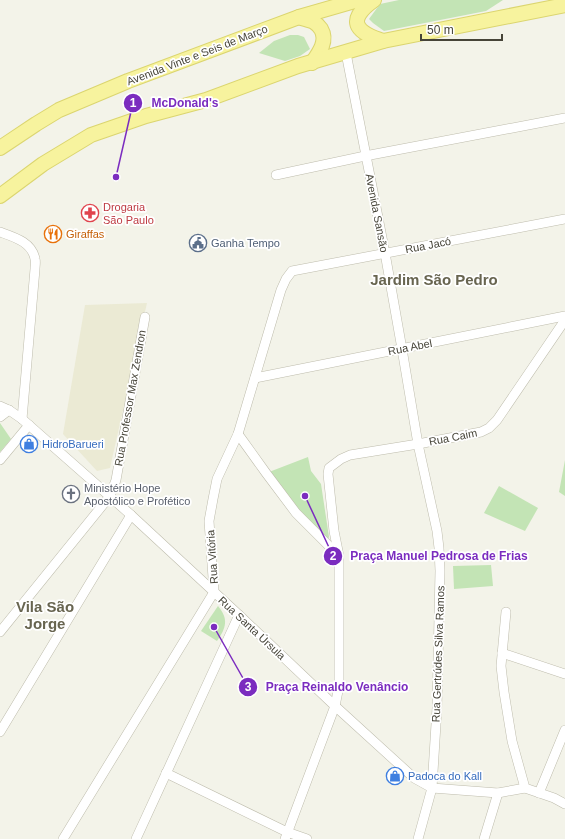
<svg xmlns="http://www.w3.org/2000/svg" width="565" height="839" font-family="Helvetica,sans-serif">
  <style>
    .education { fill: #ebead4 }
    .green { fill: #c3e4b5 }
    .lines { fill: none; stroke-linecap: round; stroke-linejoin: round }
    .street-casing { stroke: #bebcac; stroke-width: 10 }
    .primary-casing { stroke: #dbd56f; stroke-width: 16 }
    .street { stroke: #fff; stroke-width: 9 }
    .primary { stroke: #f7f39e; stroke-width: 14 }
    .labels { text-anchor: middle; stroke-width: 3.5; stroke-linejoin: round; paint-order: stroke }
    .street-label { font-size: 11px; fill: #464438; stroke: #fff }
    .health-label { font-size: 11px; fill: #be3a42; stroke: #fff; text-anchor: start }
    .food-label { font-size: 11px; fill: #c56008; stroke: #fff; text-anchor: start }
    .service-label { font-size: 11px; fill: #4e5e75; stroke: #fff; text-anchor: start }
    .shop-label { font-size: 11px; fill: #366cbe; stroke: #fff; text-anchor: start }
    .worship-label { font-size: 11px; fill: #5b616d; stroke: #fff; text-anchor: start }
    .district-label { font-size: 15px; font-weight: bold; fill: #686550; stroke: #fff }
    .leader { fill: none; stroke: #7b2cbf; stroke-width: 1.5 }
    .callout-dot { fill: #7b2cbf; stroke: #fff; stroke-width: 1.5 }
    .mark-label { font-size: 12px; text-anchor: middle; font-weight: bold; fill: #fff }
    .callout-label { font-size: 12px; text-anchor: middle; font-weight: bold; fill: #7b2cbf; stroke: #fff; stroke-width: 3.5; stroke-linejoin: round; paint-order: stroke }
  </style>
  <rect width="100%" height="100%" fill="#f3f3e9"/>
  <path class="education" d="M147,303L110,468L97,471L63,434L85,305Z"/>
  <g class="green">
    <path d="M399,0H503L486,11L384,31L373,23L369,19L380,4Z"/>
    <path d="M290,35H298L304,37L310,49L300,56L285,61L259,53L274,41Z"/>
    <path d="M0,423L11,439L0,452Z"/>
    <path d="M308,457L311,471L321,484L329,537L328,539L297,508L269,472Z"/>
    <path d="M565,460V496L559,492Z"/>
    <path d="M499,486L538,508L525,531L484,513Z"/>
    <path d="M491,565L493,586L454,589L453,566Z"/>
    <path d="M218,606C229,619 226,628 217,641L201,631Z"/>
  </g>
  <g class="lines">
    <defs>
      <g id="street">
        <path d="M346,53L385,253L402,349L418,444L437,531L439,548L440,571L437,708L432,788L418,839"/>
        <path d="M276,175L365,156L565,118"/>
        <path d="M0,232C14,237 32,242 35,259C36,262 35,266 35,269L22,419"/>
        <path d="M255,378L565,316"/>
        <path d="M0,406L9,410L22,419L131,515L239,615L335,706L414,778L432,788L498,793L525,788"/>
        <path d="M0,417L9,410"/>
        <path d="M238,434L266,473L296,513L339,556"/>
        <path d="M0,460L29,425"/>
        <path d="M506,612L501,666L504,692L512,741L525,788L554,798L565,804"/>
        <path d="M0,632L110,496L116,480L145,317"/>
        <path d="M502,653L565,674"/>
        <path d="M0,732L131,515"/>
        <path d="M166,773L287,832L307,839"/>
        <path d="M539,793L565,730"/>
        <path d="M63,839L214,592L209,521L213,499L217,479L238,434L281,290L286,279L292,271L565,219"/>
        <path d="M136,839L239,615"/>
        <path d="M285,839L335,706L339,686V556L334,531L328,474L329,468L341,459L350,455L418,444L481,432L489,428L497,420L565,320"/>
        <path d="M484,839L498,793"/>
      </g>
      <g id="primary">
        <path d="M374,0C346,20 355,32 383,41"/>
        <path d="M299,17C304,19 310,20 314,22C317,24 319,26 321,29C328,41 319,53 312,63"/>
        <path d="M0,148L36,124L59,110L128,81L299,17L358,0"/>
        <path d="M0,196L43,164L91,135L146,116L206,100L298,66L383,41L565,5"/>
      </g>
    </defs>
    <use href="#street" class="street-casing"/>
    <use href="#primary" class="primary-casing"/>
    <use href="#street" class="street"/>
    <use href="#primary" class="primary"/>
  </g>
  <defs>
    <symbol id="pharmacy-ring" viewBox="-11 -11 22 22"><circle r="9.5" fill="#fff" stroke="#e0444e" stroke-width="1.5"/><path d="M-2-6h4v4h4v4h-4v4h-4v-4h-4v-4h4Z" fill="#e0444e"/></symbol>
    <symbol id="restaurant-ring" viewBox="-11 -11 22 22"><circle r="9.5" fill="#fff" stroke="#e8710a" stroke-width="1.5"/><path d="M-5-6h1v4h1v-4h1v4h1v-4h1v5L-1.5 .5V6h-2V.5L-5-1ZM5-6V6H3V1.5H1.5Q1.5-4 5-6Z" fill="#e8710a"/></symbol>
    <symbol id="civic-ring" viewBox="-11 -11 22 22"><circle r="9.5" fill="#fff" stroke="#5c6f8a" stroke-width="1.5"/><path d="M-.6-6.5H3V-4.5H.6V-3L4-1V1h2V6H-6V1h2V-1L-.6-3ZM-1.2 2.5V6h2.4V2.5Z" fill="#5c6f8a"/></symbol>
    <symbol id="shop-ring" viewBox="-11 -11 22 22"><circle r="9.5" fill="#fff" stroke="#3f7fe0" stroke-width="1.5"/><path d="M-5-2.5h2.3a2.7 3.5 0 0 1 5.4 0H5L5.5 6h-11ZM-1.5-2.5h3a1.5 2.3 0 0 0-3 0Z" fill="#3f7fe0"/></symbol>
    <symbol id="church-ring" viewBox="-11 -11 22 22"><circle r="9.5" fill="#fff" stroke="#6b7280" stroke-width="1.5"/><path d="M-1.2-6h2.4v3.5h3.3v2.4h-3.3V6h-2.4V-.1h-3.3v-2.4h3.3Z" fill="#6b7280"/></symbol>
  </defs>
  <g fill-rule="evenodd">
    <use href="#pharmacy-ring" x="80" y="203" width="20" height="20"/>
    <use href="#restaurant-ring" x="43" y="224" width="20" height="20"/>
    <use href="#civic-ring" x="188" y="233" width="20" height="20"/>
    <use href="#shop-ring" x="19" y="434" width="20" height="20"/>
    <use href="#church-ring" x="61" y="484" width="20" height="20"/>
    <use href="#shop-ring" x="385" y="766" width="20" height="20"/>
  </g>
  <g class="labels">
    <g class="street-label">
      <text transform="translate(197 55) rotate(-21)" y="4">Avenida Vinte e Seis de Março</text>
      <text transform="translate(377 213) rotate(79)" y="4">Avenida Sansão</text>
      <text transform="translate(428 245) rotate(-11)" y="4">Rua Jacó</text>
      <text transform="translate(410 347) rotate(-11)" y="4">Rua Abel</text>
      <text transform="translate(130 398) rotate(-80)" y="4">Rua Professor Max Zendron</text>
      <text transform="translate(453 437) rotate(-11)" y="4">Rua Caim</text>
      <text transform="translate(212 557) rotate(-94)" y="4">Rua Vitória</text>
      <text transform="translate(252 628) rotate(43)" y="4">Rua Santa Úrsula</text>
      <text transform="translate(438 654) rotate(-88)" y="4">Rua Gertrúdes Silva Ramos</text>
    </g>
    <g class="health-label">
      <text x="103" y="211">Drogaria<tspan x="103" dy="13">São Paulo</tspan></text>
    </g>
    <g class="food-label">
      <text x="66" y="238">Giraffas</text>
    </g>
    <g class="service-label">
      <text x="211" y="247">Ganha Tempo</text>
    </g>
    <g class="shop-label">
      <text x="42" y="448">HidroBarueri</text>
      <text x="408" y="780">Padoca do Kall</text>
    </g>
    <g class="worship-label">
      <text x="84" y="492">Ministério Hope<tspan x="84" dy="13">Apostólico e Profético</tspan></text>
    </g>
    <g class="district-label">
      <text x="434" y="285">Jardim São Pedro</text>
      <text x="45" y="612">Vila São<tspan x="45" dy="17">Jorge</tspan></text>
    </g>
  </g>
  <path class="leader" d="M116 177L133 103M305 496L333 556M214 627L248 687"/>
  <g class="callout-dot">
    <circle cx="116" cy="177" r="4"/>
    <circle cx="305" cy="496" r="4"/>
    <circle cx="214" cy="627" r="4"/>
    <circle cx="133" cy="103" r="10"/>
    <circle cx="333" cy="556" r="10"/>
    <circle cx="248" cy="687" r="10"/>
  </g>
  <g class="mark-label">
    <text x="133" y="107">1</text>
    <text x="333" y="560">2</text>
    <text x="248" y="691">3</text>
  </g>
  <g class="callout-label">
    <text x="185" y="107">McDonald's</text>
    <text x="439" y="560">Praça Manuel Pedrosa de Frias</text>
    <text x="337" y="691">Praça Reinaldo Venâncio</text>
  </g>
  <path d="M421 34v6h81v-6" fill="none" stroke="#464438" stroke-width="2"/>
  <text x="427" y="34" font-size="12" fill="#464438" stroke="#ffffff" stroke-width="3" paint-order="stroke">50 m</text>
</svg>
